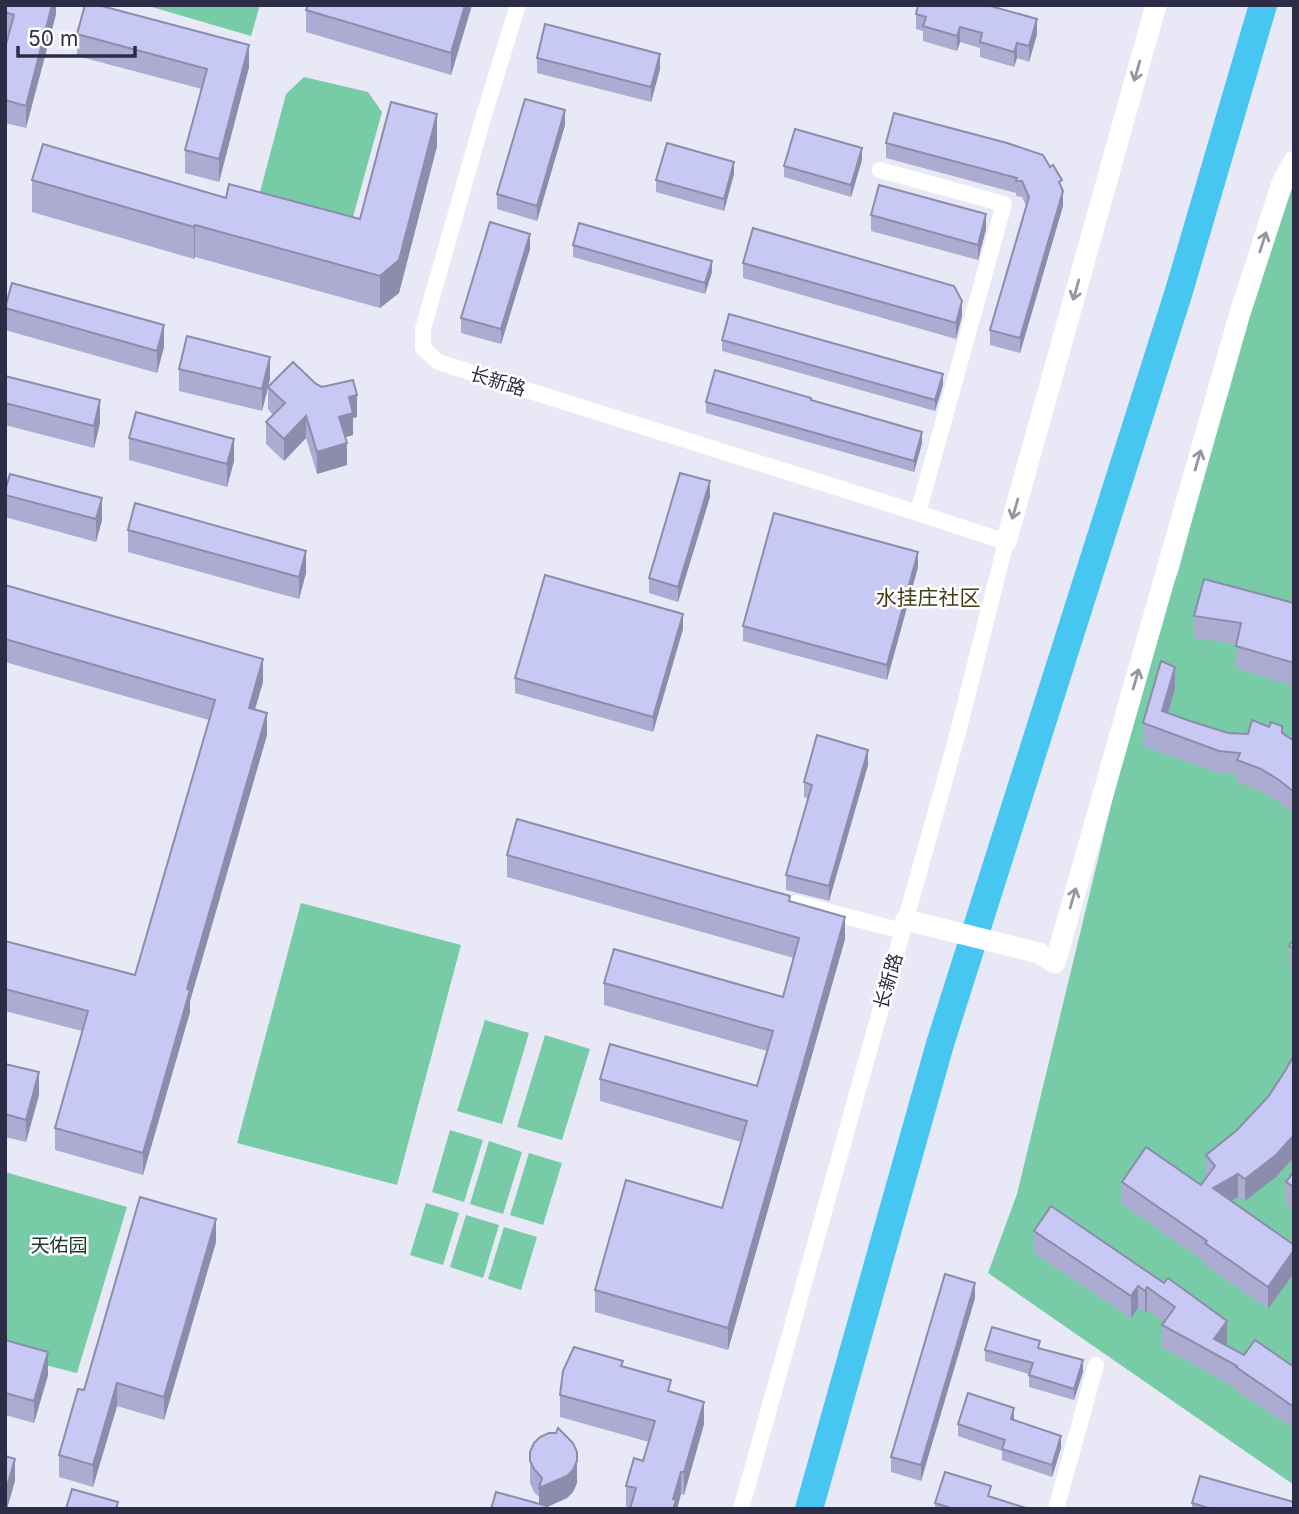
<svg xmlns="http://www.w3.org/2000/svg" width="1299" height="1514" font-family="Inter,'Noto Sans SC',sans-serif">
  <style>
    .green { fill: #77cca7 }
    .lines { fill: none; stroke-linecap: round; stroke-linejoin: round }
    .river { stroke: #46c6f1; stroke-width: 28 }
    .street { stroke: #fff; stroke-width: 16 }
    .secondary { stroke: #fff; stroke-width: 21 }
    .wall { fill: #acacd3 }
    .shaded-wall { fill: #8c8cac }
    .building { fill: #c8c8f5; stroke: #8c8cac; stroke-width: 2 }
    .oneway { stroke: #9696a3 }
    .labels { text-anchor: middle; stroke-width: 5; stroke-linejoin: round; paint-order: stroke }
    .street-label { font-size: 19px; fill: #2c2c47; stroke: #fff }
    .park-label { font-size: 19px; fill: #1b3429; stroke: #fff }
    .neighbourhood-label { font-size: 21px; fill: #403d13; stroke: #fff }
  </style>
  <rect width="100%" height="100%" fill="#e8e8f7"/>
  <g class="green">
    <path d="M145,5H260L251,36Z"/>
    <path d="M304,77L368,92L382,112L348,235L256,207L286,94Z"/>
    <path d="M1294,182V1485L988,1273L1017,1194L1143,673L1179,569L1228,382Z"/>
    <path d="M301,903L461,945L397,1185L237,1143Z"/>
    <path d="M485,1020L529,1033L502,1124L457,1111Z"/>
    <path d="M545,1035L590,1049L562,1140L517,1127Z"/>
    <path d="M450,1130L483,1140L464,1202L432,1192Z"/>
    <path d="M489,1141L522,1152L503,1214L470,1204Z"/>
    <path d="M529,1153L562,1163L543,1225L510,1215Z"/>
    <path d="M5,1172L127,1207L77,1373L5,1355Z"/>
    <path d="M426,1203L459,1213L443,1265L410,1255Z"/>
    <path d="M466,1215L499,1225L483,1278L450,1267Z"/>
    <path d="M504,1227L537,1237L521,1290L488,1279Z"/>
  </g>
  <g class="lines">
    <path class="river" d="M809,1509L940,1044L1179,291L1263,5"/>
    <g class="street">
      <path d="M518,5L484,115L423,329V348L438,362L918,513L1006,542L957,736L741,1509"/>
      <path d="M880,170L1004,204L918,513"/>
      <path d="M796,903L902,931"/>
      <path d="M1056,1509L1096,1365"/>
    </g>
    <g class="secondary">
      <path d="M1006,542L1156,5"/>
      <path d="M906,920L1039,953L1055,963L1240,313L1282,183L1294,161"/>
    </g>
  </g>
  <g class="wall">
    <path d="M5,5H56V14L26,128L5,123V48L8,35H5Z"/>
    <path d="M472,5L451,75L306,32V10Z"/>
    <path d="M916,14L1037,34L1029,62L1017,58L1014,67L980,57V48L960,42L957,51L923,41V31L916,29Z"/>
    <path d="M77,34L249,67L219,182L185,173V150L202,89L77,56Z"/>
    <path d="M537,58L660,69L651,102L537,73Z"/>
    <path d="M565,125L537,221L497,209V194Z"/>
    <path d="M886,143L1062,188L1063,206L1020,353L990,345V330L1026,206L1022,197L1016,196V193L886,158Z"/>
    <path d="M437,146L399,293L380,308L195,257L194,259L32,212V180L226,198L360,219Z"/>
    <path d="M862,160L851,197L784,177V166Z"/>
    <path d="M734,174L724,211L656,192V180Z"/>
    <path d="M871,215L986,229L978,260L871,231Z"/>
    <path d="M573,245L712,272L705,294L573,257Z"/>
    <path d="M530,249L501,344L461,333V318Z"/>
    <path d="M743,263L962,316L956,339L743,278Z"/>
    <path d="M5,307L164,347L157,373L5,330Z"/>
    <path d="M722,340L943,385L935,411L722,351Z"/>
    <path d="M179,369L270,379L268,387L316,384L357,417L353,418V435L345,437L347,465L317,474L306,438L284,461L266,444V422L273,415L268,409V388L262,411L179,391Z"/>
    <path d="M5,376L100,423L94,448L5,425Z"/>
    <path d="M706,402L922,443L914,472L706,413Z"/>
    <path d="M129,438L234,461L227,487L129,460Z"/>
    <path d="M5,495L102,520L96,542L5,517Z"/>
    <path d="M710,497L678,602L649,593V578Z"/>
    <path d="M128,530L306,573L299,599L128,552Z"/>
    <path d="M918,567L887,680L743,641V626Z"/>
    <path d="M5,585L263,682L255,709L267,735L190,1001V1012L143,1175L55,1150V1128L82,1031L5,1011V941L135,975L209,720L5,662Z"/>
    <path d="M1294,603V686L1236,668L1237,644L1194,638V616Z"/>
    <path d="M683,629L653,732L515,693V678Z"/>
    <path d="M1175,689L1168,713L1228,733L1248,734L1282,733L1294,741V814L1279,802L1261,791L1237,782V775L1219,773L1143,746V723Z"/>
    <path d="M868,765L829,901L786,890V875L808,799L804,797V782Z"/>
    <path d="M507,855L790,901L845,939L728,1350L595,1312V1290L722,1208L741,1142L600,1101V1079L757,1086L767,1051L604,1005V983L783,997L794,958L507,877Z"/>
    <path d="M1294,939V971L1289,968V946Z"/>
    <path d="M1294,1055V1157L1276,1177L1245,1201L1238,1197L1231,1201L1294,1245V1273L1268,1309L1205,1265V1262L1122,1204V1182L1201,1185L1206,1178V1155L1236,1131L1268,1097L1285,1071Z"/>
    <path d="M5,1064L39,1095L26,1142L5,1137Z"/>
    <path d="M1294,1171V1210L1286,1204V1182Z"/>
    <path d="M1051,1206L1227,1343L1226,1345L1244,1355L1294,1367V1429L1236,1390V1388L1162,1347V1325L1164,1322L1147,1310L1145,1313L1138,1308L1131,1318L1034,1253V1231Z"/>
    <path d="M216,1242L164,1420L117,1406L93,1487L59,1477V1455L84,1390Z"/>
    <path d="M975,1298L921,1481L891,1472V1457Z"/>
    <path d="M5,1340L48,1375L34,1423L5,1415Z"/>
    <path d="M1040,1348L1083,1372L1074,1400L1029,1387V1374L985,1361V1350Z"/>
    <path d="M623,1367L671,1392L704,1424L684,1495L681,1494L677,1509L626,1508V1486L643,1461L649,1442L560,1417V1395Z"/>
    <path d="M1014,1421L1061,1448L1052,1477L1002,1460V1451L958,1436V1424Z"/>
    <path d="M530,1452L577,1483L573,1492L567,1498L547,1507V1509L539,1504V1497L534,1492L530,1483Z"/>
    <path d="M991,1497L1029,1509H935V1503Z"/>
    <path d="M1192,1503L1294,1509H1192Z"/>
  </g>
  <g class="shaded-wall">
    <path d="M52,5H56V14L26,128V106Z"/>
    <path d="M465,5H472L451,75V53Z"/>
    <path d="M1037,19V34L1029,62V46Z"/>
    <path d="M960,27V42L957,51V36Z"/>
    <path d="M1017,43V58L1014,67V52Z"/>
    <path d="M249,45V67L219,182V159Z"/>
    <path d="M660,54V69L651,102V87Z"/>
    <path d="M565,110V125L537,221V206Z"/>
    <path d="M437,114V146L399,293L380,308V276Z"/>
    <path d="M862,148V160L851,197V185Z"/>
    <path d="M734,162V174L724,211V199Z"/>
    <path d="M1063,191V206L1020,353V338Z"/>
    <path d="M986,214V229L978,260V245Z"/>
    <path d="M195,225V257L194,259V227Z"/>
    <path d="M530,234V249L501,344V329Z"/>
    <path d="M712,261V272L705,294V283Z"/>
    <path d="M962,301V316L956,339V323Z"/>
    <path d="M164,325V347L157,373V351Z"/>
    <path d="M270,357V379L262,411V389Z"/>
    <path d="M943,374V385L935,411V400Z"/>
    <path d="M357,395V417L353,418V435L339,439V417L349,397Z"/>
    <path d="M100,400V423L94,448V426Z"/>
    <path d="M306,416V438L284,461V439Z"/>
    <path d="M922,432V443L914,472V461Z"/>
    <path d="M234,439V461L227,487V464Z"/>
    <path d="M347,443V465L317,474V452Z"/>
    <path d="M710,481V497L678,602V587Z"/>
    <path d="M102,498V520L96,542V519Z"/>
    <path d="M306,551V573L299,599V577Z"/>
    <path d="M918,552V567L887,680V665Z"/>
    <path d="M683,614V629L653,732V717Z"/>
    <path d="M263,659V682L249,730V708Z"/>
    <path d="M1175,667V689L1162,733V711Z"/>
    <path d="M267,713V735L190,1001V1012L143,1175V1153L187,989Z"/>
    <path d="M868,750V765L829,901V886Z"/>
    <path d="M845,917V939L728,1350V1328Z"/>
    <path d="M39,1072V1095L26,1142V1120Z"/>
    <path d="M1294,1135V1157L1276,1177L1245,1201V1179Z"/>
    <path d="M1238,1174V1197L1213,1210V1188Z"/>
    <path d="M216,1219V1242L164,1420V1397Z"/>
    <path d="M1294,1250V1273L1268,1309V1287Z"/>
    <path d="M975,1283V1298L921,1481V1465Z"/>
    <path d="M1138,1286V1308L1131,1318V1296Z"/>
    <path d="M1147,1287V1310L1145,1313V1291Z"/>
    <path d="M1227,1321V1343L1218,1356L1214,1339Z"/>
    <path d="M48,1352V1375L34,1423V1401Z"/>
    <path d="M1083,1360V1372L1074,1400V1389Z"/>
    <path d="M117,1383V1406L93,1487V1465Z"/>
    <path d="M704,1402V1424L684,1495V1472Z"/>
    <path d="M1014,1408V1420L1011,1431V1419Z"/>
    <path d="M1061,1436V1448L1052,1477V1465Z"/>
    <path d="M15,1459V1481L7,1509H5V1493Z"/>
    <path d="M577,1461V1483L573,1492L567,1498L547,1507V1509H539V1488Z"/>
    <path d="M681,1472V1494L677,1509H673V1499Z"/>
  </g>
  <g class="building">
    <path d="M5,5H52L26,106L5,100V48L14,15L5,12Z"/>
    <path d="M85,5H98L249,45L219,159L185,150L207,69L77,34Z"/>
    <path d="M308,5H465L451,53L306,10Z"/>
    <path d="M918,5H987L1037,19L1029,46L1017,43L1014,52L980,42L982,33L960,27L957,36L923,26L926,17L916,14Z"/>
    <path d="M545,24L660,54L651,87L537,58Z"/>
    <path d="M525,99L565,110L537,206L497,194Z"/>
    <path d="M391,102L437,114L399,260L380,276L195,225L194,227L32,180L43,144L226,198L229,184L360,219Z"/>
    <path d="M894,113L1007,143L1043,155L1050,167L1053,165L1062,180L1059,182L1063,191L1020,338L990,330L1029,197L1022,181H1016L1017,178L886,143Z"/>
    <path d="M795,129L862,148L851,185L784,166Z"/>
    <path d="M667,143L734,162L724,199L656,180Z"/>
    <path d="M879,185L986,214L978,245L871,215Z"/>
    <path d="M490,222L530,234L501,329L461,318Z"/>
    <path d="M579,223L712,261L705,283L573,245Z"/>
    <path d="M753,228L954,286L962,301L956,323L743,263Z"/>
    <path d="M12,283L164,325L157,351L5,308Z"/>
    <path d="M729,314L943,374L935,400L722,340Z"/>
    <path d="M187,336L270,357L262,389L179,369Z"/>
    <path d="M293,362L316,384L322,387L353,380L357,395L349,397L353,413L339,417L347,443L317,452L306,416L284,439L266,422L285,403L268,387Z"/>
    <path d="M715,370L811,398V400L922,432L914,461L706,402Z"/>
    <path d="M5,376L100,400L94,426L5,403Z"/>
    <path d="M136,412L234,439L227,464L129,438Z"/>
    <path d="M680,473L710,481L678,587L649,578Z"/>
    <path d="M10,474L102,498L96,519L5,495V491Z"/>
    <path d="M135,503L306,551L299,577L128,530Z"/>
    <path d="M774,513L918,552L887,665L743,626Z"/>
    <path d="M545,575L683,614L653,717L515,678Z"/>
    <path d="M1204,579L1294,603V663L1236,646L1241,623L1194,616Z"/>
    <path d="M5,585L263,659L249,708L267,713L187,989L190,990L143,1153L55,1128L88,1011L5,989V941L135,975L215,700L5,639Z"/>
    <path d="M1161,661L1175,667L1162,711L1190,721L1228,733L1248,734L1252,720L1269,727L1271,722L1282,726V733L1294,741V792L1279,780L1261,769L1237,760L1240,753L1219,751L1143,723Z"/>
    <path d="M817,735L868,750L829,886L786,875L812,785L804,782Z"/>
    <path d="M517,819L790,896L789,901L845,917L728,1328L595,1290L626,1180L722,1208L747,1121L600,1079L610,1044L757,1086L773,1031L604,983L614,949L783,997L799,938L507,855Z"/>
    <path d="M1294,939V949L1289,946Z"/>
    <path d="M1294,1055V1135L1276,1155L1245,1179L1238,1174L1213,1188L1294,1245V1250L1268,1287L1205,1243L1207,1241L1122,1182L1146,1147L1201,1185L1215,1166L1206,1155L1236,1131L1268,1097L1285,1071Z"/>
    <path d="M5,1064L39,1072L26,1120L5,1114Z"/>
    <path d="M1294,1171V1187L1286,1182Z"/>
    <path d="M140,1197L216,1219L164,1397L117,1383L93,1465L59,1455L78,1389L84,1390Z"/>
    <path d="M1051,1206L1164,1283L1168,1278L1227,1321L1214,1339L1244,1355L1255,1340L1294,1367V1407L1236,1367L1237,1366L1162,1325L1175,1307L1147,1287L1145,1291L1138,1286L1131,1296L1034,1231Z"/>
    <path d="M945,1274L975,1283L921,1465L891,1457Z"/>
    <path d="M992,1327L1040,1341L1038,1348L1083,1360L1074,1389L1029,1375L1033,1363L985,1350Z"/>
    <path d="M5,1340L48,1352L34,1401L5,1393Z"/>
    <path d="M574,1347L623,1361L621,1366L671,1380L668,1391L704,1402L684,1472H681L673,1499L676,1500L673,1509H630L636,1488L626,1486L634,1458L643,1461L655,1421L560,1395L563,1371Z"/>
    <path d="M968,1393L1014,1408L1011,1419L1061,1436L1052,1465L1002,1449L1005,1440L958,1424Z"/>
    <path d="M558,1428L573,1443L577,1452V1461L573,1470L567,1476L539,1488L542,1478L534,1469L530,1461V1452L534,1443L540,1437L549,1433H556Z"/>
    <path d="M5,1456L15,1459L5,1493Z"/>
    <path d="M945,1472L991,1486L988,1496L1029,1509H954L935,1503Z"/>
    <path d="M1200,1476L1294,1502V1509H1212L1192,1503Z"/>
    <path d="M72,1489L118,1502L116,1509H66Z"/>
    <path d="M496,1492L547,1506L546,1509H491Z"/>
  </g>
  <defs><path id="oneway-shaft" d="M-6 0H5M1.5-3L5.5 0L1.5 3" fill="none" stroke-width="1.6" stroke-linecap="round" stroke-linejoin="round" transform="scale(1.75)"/></defs>
  <g class="oneway">
    <use href="#oneway-shaft" transform="translate(1137 71) rotate(106)"/>
    <use href="#oneway-shaft" transform="translate(1263 242) rotate(-72)"/>
    <use href="#oneway-shaft" transform="translate(1076 290) rotate(106)"/>
    <use href="#oneway-shaft" transform="translate(1198 460) rotate(-74)"/>
    <use href="#oneway-shaft" transform="translate(1015 509) rotate(106)"/>
    <use href="#oneway-shaft" transform="translate(1136 679) rotate(-74)"/>
    <use href="#oneway-shaft" transform="translate(1073 898) rotate(-74)"/>
  </g>
  <g class="labels">
    <g class="street-label">
      <text transform="translate(498 381) rotate(17)" y="7">长新路</text>
      <text transform="translate(888 981) rotate(-74)" y="7">长新路</text>
    </g>
    <g class="park-label">
      <text x="59" y="1252">天佑园</text>
    </g>
    <g class="neighbourhood-label">
      <text x="928" y="605">水挂庄社区</text>
    </g>
  </g>
  <rect width="1299" height="1514" fill="none" stroke="#2c2c47" stroke-width="14"/>
  <path d="M18 46v10h117v-10" fill="none" stroke="#2c2c47" stroke-width="3.5"/>
  <text x="28" y="46" font-size="21" fill="#2c2c47" stroke="#ffffff" stroke-width="5" paint-order="stroke">50 m</text>
</svg>
